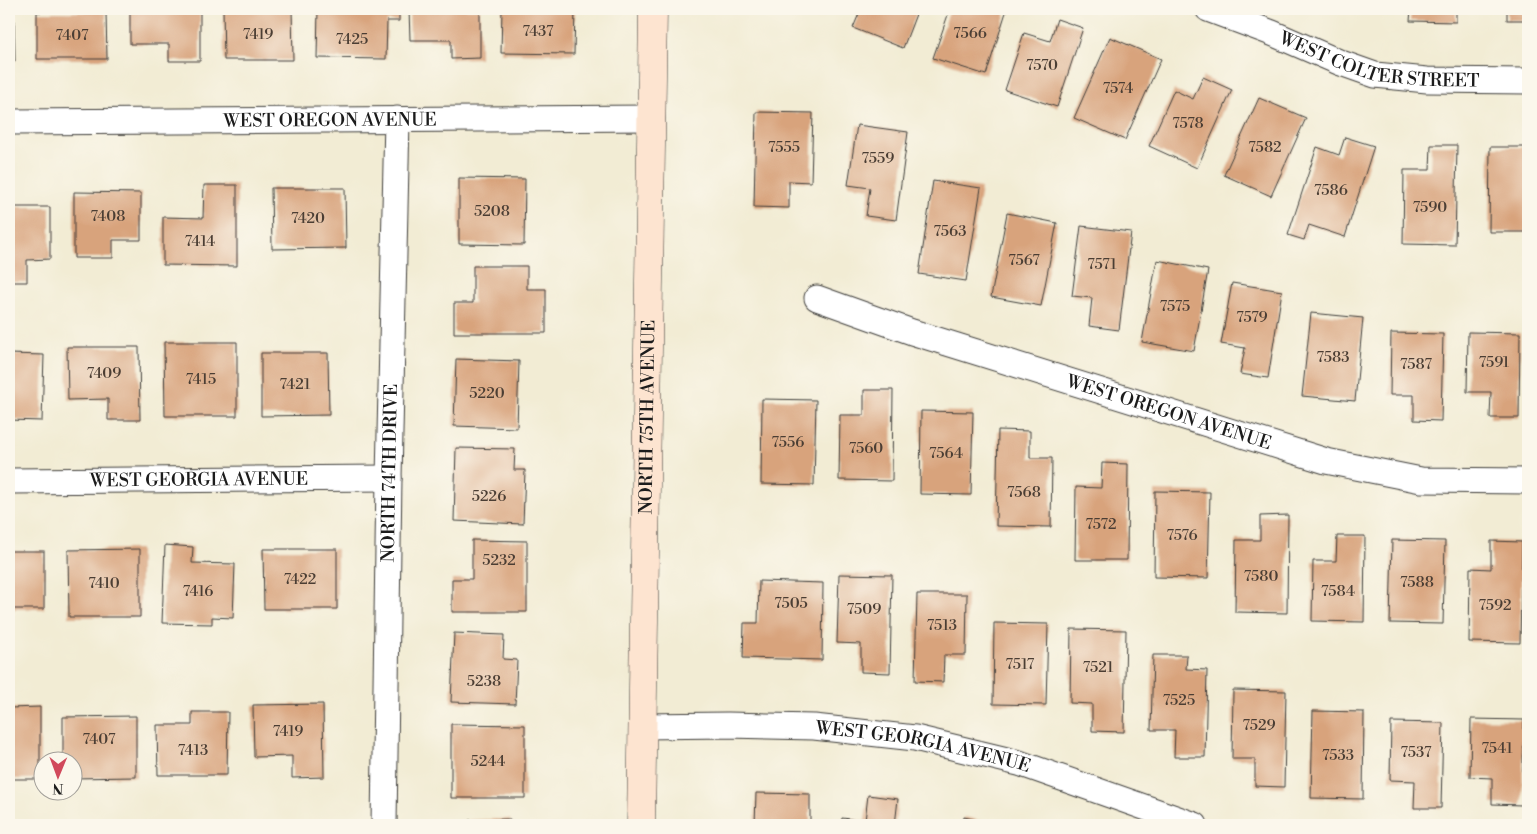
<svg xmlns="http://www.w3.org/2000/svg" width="1537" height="834" font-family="'Libre Bodoni',serif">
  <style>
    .building { fill: #d8a37c }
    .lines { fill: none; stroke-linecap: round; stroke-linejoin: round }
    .minor-casing { stroke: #3c3b38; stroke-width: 27 }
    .secondary-casing { stroke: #3c3b38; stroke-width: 29 }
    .minor { stroke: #fff; stroke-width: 25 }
    .secondary { stroke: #fde4d0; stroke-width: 28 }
    .labels { text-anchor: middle; stroke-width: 5; stroke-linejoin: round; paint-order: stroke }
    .number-label { font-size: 15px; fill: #4b3e34 }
    .street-label { font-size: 18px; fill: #1c1c1c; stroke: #fbf7ec }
  </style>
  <rect width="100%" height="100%" fill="#fbf7ec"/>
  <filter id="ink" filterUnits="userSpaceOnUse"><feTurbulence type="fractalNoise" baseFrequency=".02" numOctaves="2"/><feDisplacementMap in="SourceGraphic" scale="10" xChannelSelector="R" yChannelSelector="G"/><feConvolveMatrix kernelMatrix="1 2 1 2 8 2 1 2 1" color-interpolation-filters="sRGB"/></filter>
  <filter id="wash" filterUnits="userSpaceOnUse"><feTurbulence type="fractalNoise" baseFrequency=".0096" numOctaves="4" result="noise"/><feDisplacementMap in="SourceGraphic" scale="20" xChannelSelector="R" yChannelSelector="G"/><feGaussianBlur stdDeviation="1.12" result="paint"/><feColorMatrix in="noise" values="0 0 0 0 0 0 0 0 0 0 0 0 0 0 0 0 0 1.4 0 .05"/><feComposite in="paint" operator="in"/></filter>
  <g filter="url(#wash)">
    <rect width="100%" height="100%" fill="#f2ecd4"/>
    <g id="blocks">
      <g class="building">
        <path d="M9,9H14L15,61H9Z"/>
        <path d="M130,9H200V61H169V44H130Z"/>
        <path d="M223,9H292L293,60H224Z"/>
        <path d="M318,9H399V21H387L386,59L317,58Z"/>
        <path d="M409,9H480V58L451,59V40H410Z"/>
        <path d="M502,9H575L574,54L501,53Z"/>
        <path d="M861,9H918L903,48L853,28Z"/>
        <path d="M950,9H1007L986,75L933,58Z"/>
        <path d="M1411,9H1456V22L1410,21Z"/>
        <rect x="1507" y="9" width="21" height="11"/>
        <path d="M37,12H106L107,59H37Z"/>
        <path d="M1057,19L1083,28L1057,107L1005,90L1024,33L1050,41Z"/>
        <path d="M1110,37L1161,59L1125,140L1074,118Z"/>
        <path d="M1203,77L1232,90L1197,168L1149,146L1174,90L1193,99Z"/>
        <path d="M1259,98L1306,118L1271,196L1224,175Z"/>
        <path d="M756,112L813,113L811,182L789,181V208L754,207Z"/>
        <path d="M857,125L908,132L896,220L866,216L870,188L848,185Z"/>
        <path d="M1345,137L1374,146L1345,237L1309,225L1304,240L1288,235L1317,147L1339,155Z"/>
        <path d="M1431,145H1457L1455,245L1403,244L1404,170H1430Z"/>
        <path d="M1490,147H1528V232H1489Z"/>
        <path d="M459,178L525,179L524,245L459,244Z"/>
        <path d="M933,181L981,188L966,281L919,274Z"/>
        <path d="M204,185H237V266L163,265V217L203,218Z"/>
        <path d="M271,188H345L346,248L272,249Z"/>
        <path d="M9,189H11V207H50V259L27,260V282H9Z"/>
        <path d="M74,192L141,193V240H113V258H74Z"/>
        <path d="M1007,213L1057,223L1041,306L991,297Z"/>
        <path d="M1081,226L1131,232L1119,330L1089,326L1092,298L1072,296Z"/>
        <path d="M1157,260L1208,270L1194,351L1142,342Z"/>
        <path d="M473,266H527V289H546V333H454V303H473Z"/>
        <path d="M1232,283L1282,291L1268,378L1240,374L1245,348L1221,344Z"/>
        <path d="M1311,313L1363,318L1355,401L1302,396Z"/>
        <path d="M1468,332L1520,333L1519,418H1490L1491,392H1467Z"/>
        <path d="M1391,333L1443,334L1441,421L1414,420V395H1390Z"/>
        <path d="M164,342H237V416H165Z"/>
        <path d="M67,347H139L140,420H108V399L68,400Z"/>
        <path d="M261,353H328L329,415L261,416Z"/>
        <path d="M9,354L44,355L42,421L9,420Z"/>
        <path d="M456,359L519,361L517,428L454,426Z"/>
        <path d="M864,390H893L892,481L839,480L840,415H864Z"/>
        <path d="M762,399L816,400L814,485L761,484Z"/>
        <path d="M921,411L973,412L971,495L920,494Z"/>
        <path d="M998,430L1030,431V458H1052L1051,527L996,526Z"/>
        <path d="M456,448L515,449L514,470H525L523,524L454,521Z"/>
        <path d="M1102,463L1128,464L1127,560H1075L1076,487L1101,488Z"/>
        <path d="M1155,491L1210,492L1208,578L1154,577Z"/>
        <path d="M1288,515L1287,613L1235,612L1236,540H1260V516Z"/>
        <path d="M1337,536H1365L1364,622L1312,621L1313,561H1336Z"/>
        <path d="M472,540L527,541V612H452V579H472Z"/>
        <path d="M1392,540L1445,541L1443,624L1390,623Z"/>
        <path d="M1491,541L1522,542L1520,643L1469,642L1470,568L1491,569Z"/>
        <path d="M165,545L193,547L192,563L235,564L233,618L212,617V624L162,623Z"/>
        <path d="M140,549V617H69L68,550Z"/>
        <path d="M263,549H337V609H264Z"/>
        <rect x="9" y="551" width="35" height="58"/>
        <path d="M839,574L892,575L890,673L861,672V644L837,643Z"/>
        <path d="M759,581L823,583L822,660L743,658L744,623H758Z"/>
        <path d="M917,594H967L966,655H944L943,682L915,681Z"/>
        <path d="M994,623L1048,624L1046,705L993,704Z"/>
        <path d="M1071,629L1126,630L1124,732L1092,731V704L1070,703Z"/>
        <path d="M454,633L504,635L503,659L517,660L515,704L451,702Z"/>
        <path d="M1153,655H1187L1186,669L1207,670L1205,757H1174L1175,730H1151Z"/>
        <path d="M1233,690L1286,691L1284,787L1255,786V759H1232Z"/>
        <path d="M323,704L324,777L292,778V756L254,757L253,705Z"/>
        <path d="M40,707V779H11V762H9V708Z"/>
        <path d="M1313,711L1364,712L1363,799L1311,798Z"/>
        <path d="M192,712H228L227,775H158L157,725H192Z"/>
        <path d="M136,716V777L72,778V762H63V717Z"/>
        <path d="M1471,719L1524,720L1522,805L1492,804V778L1470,777Z"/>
        <path d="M1391,722L1443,723L1441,808H1414L1415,781L1390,780Z"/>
        <path d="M451,724L525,725V798H451Z"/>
        <path d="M756,793L810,794V825H755Z"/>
        <path d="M868,795L898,799L895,825H841L842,818L865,821Z"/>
        <path d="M964,817L990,823L989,825H963Z"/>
        <path d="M510,819V825H469V820Z"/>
      </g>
    </g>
  </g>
  <g filter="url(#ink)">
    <use href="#blocks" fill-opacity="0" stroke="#3c3b38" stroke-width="1"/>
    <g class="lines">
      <defs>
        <g id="minor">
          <path id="s1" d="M1208,9L1272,33L1341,63L1375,75L1427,80L1528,81"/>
          <path id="s2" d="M9,122L652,118"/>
          <path id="s3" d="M817,298L912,332L1326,461L1421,480L1528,481"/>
          <path id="s4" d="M9,481L389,478"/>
          <path id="s5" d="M643,726L728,725L814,727L915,738L1019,763L1195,825"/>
          <path id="s6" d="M384,825L389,478L397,119"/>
        </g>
        <g id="secondary">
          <path id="s7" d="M641,825L653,9"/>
        </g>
      </defs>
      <use href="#minor" class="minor-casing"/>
      <use href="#secondary" class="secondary-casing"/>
      <use href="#minor" class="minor"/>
      <use href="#secondary" class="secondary"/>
    </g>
  </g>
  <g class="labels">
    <g class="number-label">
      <text x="538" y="36">7437</text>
      <text x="970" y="38">7566</text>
      <text x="258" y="39">7419</text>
      <text x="72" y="40">7407</text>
      <text x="352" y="44">7425</text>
      <text x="1042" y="70">7570</text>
      <text x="1118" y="93">7574</text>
      <text x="1188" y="128">7578</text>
      <text x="784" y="152">7555</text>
      <text x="1265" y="152">7582</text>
      <text x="878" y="163">7559</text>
      <text x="1331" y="195">7586</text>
      <text x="1430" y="212">7590</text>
      <text x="492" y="216">5208</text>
      <text x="108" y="221">7408</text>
      <text x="308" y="223">7420</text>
      <text x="950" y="236">7563</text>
      <text x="200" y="246">7414</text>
      <text x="1024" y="265">7567</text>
      <text x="1102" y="269">7571</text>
      <text x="1175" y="311">7575</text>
      <text x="1252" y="322">7579</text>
      <text x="1333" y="362">7583</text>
      <text x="1494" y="367">7591</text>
      <text x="1416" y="369">7587</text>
      <text x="104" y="378">7409</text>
      <text x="201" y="384">7415</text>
      <text x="295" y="389">7421</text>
      <text x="487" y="398">5220</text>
      <text x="788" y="447">7556</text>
      <text x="866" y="453">7560</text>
      <text x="946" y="458">7564</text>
      <text x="1024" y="497">7568</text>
      <text x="489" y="501">5226</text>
      <text x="1101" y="529">7572</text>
      <text x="1182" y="540">7576</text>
      <text x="499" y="565">5232</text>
      <text x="1261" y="581">7580</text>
      <text x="300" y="584">7422</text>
      <text x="1417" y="587">7588</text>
      <text x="104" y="588">7410</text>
      <text x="198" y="596">7416</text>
      <text x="1338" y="596">7584</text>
      <text x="791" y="608">7505</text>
      <text x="1495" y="610">7592</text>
      <text x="864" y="614">7509</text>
      <text x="942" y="630">7513</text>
      <text x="1020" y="669">7517</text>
      <text x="1098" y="672">7521</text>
      <text x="484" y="686">5238</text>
      <text x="1179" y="705">7525</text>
      <text x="1259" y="730">7529</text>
      <text x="288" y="736">7419</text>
      <text x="99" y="744">7407</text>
      <text x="1497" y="753">7541</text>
      <text x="193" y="755">7413</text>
      <text x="1416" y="757">7537</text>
      <text x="1338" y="760">7533</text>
      <text x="488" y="766">5244</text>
    </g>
    <g class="street-label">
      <text dy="6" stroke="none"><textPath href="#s1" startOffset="181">WEST COLTER STREET</textPath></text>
      <text dy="6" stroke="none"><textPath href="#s2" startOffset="321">WEST OREGON AVENUE</textPath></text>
      <text dy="6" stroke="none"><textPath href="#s3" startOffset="370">WEST OREGON AVENUE</textPath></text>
      <text dy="6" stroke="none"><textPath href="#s7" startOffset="408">NORTH 75TH AVENUE</textPath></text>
      <text dy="6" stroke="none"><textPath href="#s6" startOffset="352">NORTH 74TH DRIVE</textPath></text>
      <text dy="6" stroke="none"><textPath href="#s4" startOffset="190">WEST GEORGIA AVENUE</textPath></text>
      <text dy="6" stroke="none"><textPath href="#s5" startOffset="282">WEST GEORGIA AVENUE</textPath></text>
    </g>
  </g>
  <rect width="1537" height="834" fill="none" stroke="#fbf7ec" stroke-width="30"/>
  <g transform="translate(58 776) rotate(181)"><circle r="24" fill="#fbf7ec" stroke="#a29f99"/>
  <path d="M0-4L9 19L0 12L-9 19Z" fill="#d1495b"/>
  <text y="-8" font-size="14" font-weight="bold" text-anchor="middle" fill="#1c1c1c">N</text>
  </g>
</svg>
